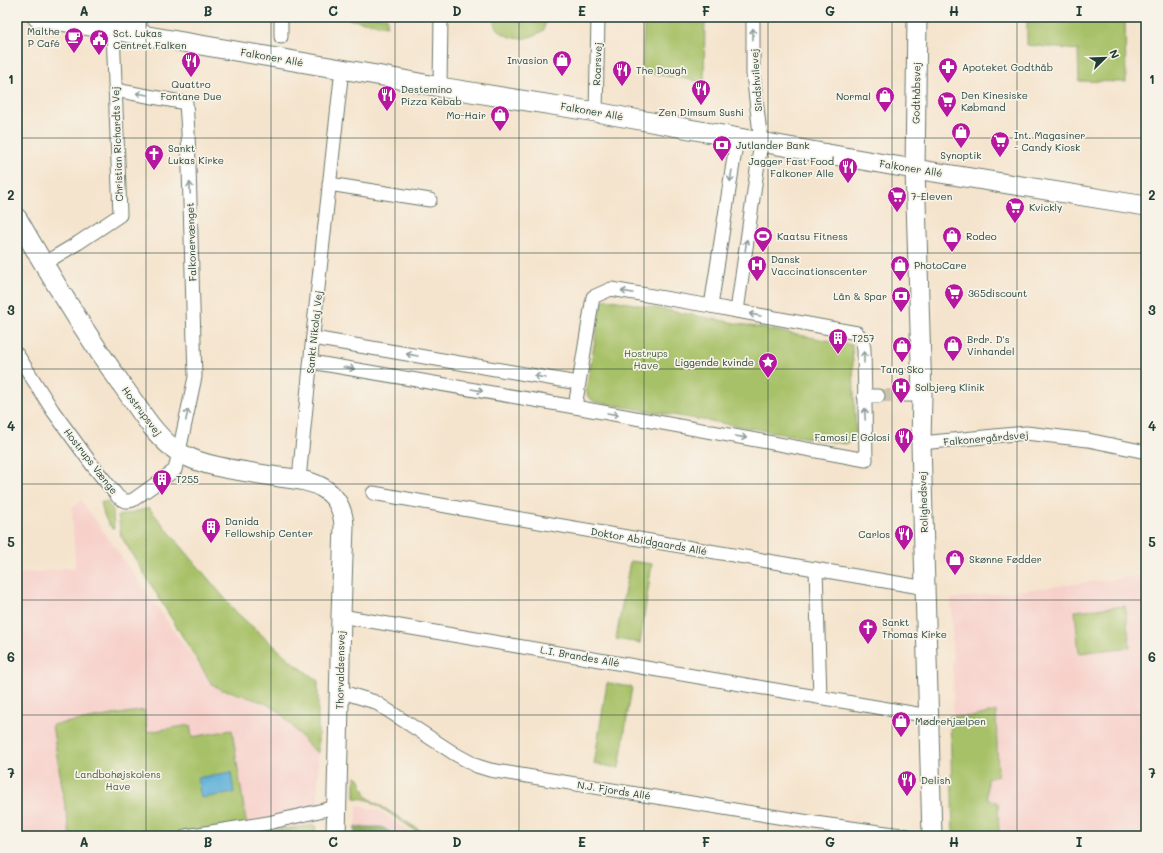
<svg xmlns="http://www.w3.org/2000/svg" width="1163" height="853" font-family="Mali,sans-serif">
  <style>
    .built { fill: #f7d0ca }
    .green { fill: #a7c167; stroke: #637f4e }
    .forest { fill: #85a75c; stroke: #527248 }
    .water { fill: #5dafd8; stroke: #3e7686 }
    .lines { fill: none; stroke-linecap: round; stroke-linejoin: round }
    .street-tunnel { stroke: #cac3ae; stroke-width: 13; stroke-dasharray: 13 6; stroke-linecap: butt }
    .street-casing { stroke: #6a776a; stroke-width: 15 }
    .secondary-casing { stroke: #6a776a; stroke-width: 21 }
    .street { stroke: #fff; stroke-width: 13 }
    .secondary { stroke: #fff; stroke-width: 19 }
    .oneway { stroke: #8f9e9a }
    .grid { fill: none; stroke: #1f3d34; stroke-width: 1; stroke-opacity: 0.55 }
    .labels { text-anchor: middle; stroke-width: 3.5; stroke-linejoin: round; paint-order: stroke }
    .poi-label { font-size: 10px; fill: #1f3d34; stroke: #f7f3e8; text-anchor: start }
    .street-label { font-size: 10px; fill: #1f3d34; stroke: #f7f3e8 }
    .park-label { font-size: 10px; fill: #415e41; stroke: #f7f3e8 }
    .neatline { fill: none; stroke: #1f3d34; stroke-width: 1.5 }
    .grid-label { font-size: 13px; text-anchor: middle; font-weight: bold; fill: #1f3d34 }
  </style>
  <rect width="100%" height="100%" fill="#f7f3e8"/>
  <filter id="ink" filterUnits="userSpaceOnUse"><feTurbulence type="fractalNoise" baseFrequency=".025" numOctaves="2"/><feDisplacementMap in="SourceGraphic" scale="8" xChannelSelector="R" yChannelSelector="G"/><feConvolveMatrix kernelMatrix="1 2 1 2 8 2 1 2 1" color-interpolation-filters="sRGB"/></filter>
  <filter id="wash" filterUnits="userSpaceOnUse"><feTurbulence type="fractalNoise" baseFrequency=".012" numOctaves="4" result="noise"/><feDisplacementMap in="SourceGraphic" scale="16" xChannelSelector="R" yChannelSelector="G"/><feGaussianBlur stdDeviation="0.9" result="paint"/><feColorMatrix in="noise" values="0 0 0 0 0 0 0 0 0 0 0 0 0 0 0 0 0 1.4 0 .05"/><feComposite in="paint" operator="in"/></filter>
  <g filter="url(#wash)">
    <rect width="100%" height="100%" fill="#f5e4cd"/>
    <g class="built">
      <path d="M81,500L211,683L222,691L265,703L285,717L310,747L318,753V804L315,836H17V574L75,567L72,508Z"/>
      <path d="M1146,575V836H955L952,621L951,599Z"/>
      <path d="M357,805L377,810L408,831L418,836H356Z"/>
    </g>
    <g class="green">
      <path d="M336,17H387V26Z"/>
      <path d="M492,17H546L544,30C539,33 534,36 529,37C519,41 504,37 498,29C495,25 494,21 492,17Z"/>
      <path d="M644,17H705L704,82L642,72Z"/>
      <path d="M1027,17H1125L1126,82L1079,81L1078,50L1027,45Z"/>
      <path d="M607,299L852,345L856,436L852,441L845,444L595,402L588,397L586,390L602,301Z"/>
      <path d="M101,502H107L113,510L114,528L113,529C105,522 103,512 101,502Z"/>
      <path d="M149,508L237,613L290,660L318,681V753L310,747L280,712L265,703L229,691L221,690L211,683L121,536L118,516Z"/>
      <path d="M630,561L652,564L640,643L616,639Z"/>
      <path d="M1125,606L1130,647L1079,653L1075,611Z"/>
      <path d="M607,683L632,687L619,768L594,764Z"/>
      <path d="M144,710L147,732L190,725L192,737L232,730L248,834L316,825L315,836H70L52,725Z"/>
      <path d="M996,711L998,776L987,779V799L998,803L999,836H953L950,716L972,717Z"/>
      <path d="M355,776L359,778L366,795L371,800L429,836H424L371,801L364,799L355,798Z"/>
    </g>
    <path class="forest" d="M355,827H382L396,836H355Z"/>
    <path class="water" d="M231,772L234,793L201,798L197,778Z"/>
  </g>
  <g filter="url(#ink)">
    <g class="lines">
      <path class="street-tunnel" d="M878,396L905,395"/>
      <defs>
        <g id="street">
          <path d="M140,17V35"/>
          <path d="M281,37V17"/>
          <path d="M440,87L441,17"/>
          <path d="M596,112L598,17"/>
          <path d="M329,184L430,200"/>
          <path d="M43,264L78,243L120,215L113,30"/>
          <path d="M711,306L737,138"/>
          <path d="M737,311L761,142L753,74V17"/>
          <path d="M313,338L578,383"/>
          <path d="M17,354L53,411L93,466L115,493L118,497L125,501H129L133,500L175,470L195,377L188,132L186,103L115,90"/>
          <path d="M311,362L575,407L866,460L864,349C863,343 862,337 857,333L737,311L711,306L611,289L593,297L575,407"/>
          <path d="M905,395H922"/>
          <path d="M864,396H878"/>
          <path d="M921,443L1026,433L1088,440L1146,452"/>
          <path d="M299,479L315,315L342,69"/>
          <path d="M373,493L469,510L926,588"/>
          <path d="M816,569L820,697"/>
          <path d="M341,616L929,716"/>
          <path d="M339,691L375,702L455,754L477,766L490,770L815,823L908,836"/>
          <path d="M186,836L268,823L336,807"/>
        </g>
        <g id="secondary">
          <path d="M37,17L388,77L440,87L596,112L761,142L890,165L1146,206"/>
          <path d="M917,17L915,169L922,395L921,443L932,836"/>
          <path d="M17,218C51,278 87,336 127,392C142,413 157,439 180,453C205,468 250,472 279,477C294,479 310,480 323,488C337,497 343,509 344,526L341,616L336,836"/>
        </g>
      </defs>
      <use href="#street" class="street-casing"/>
      <use href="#secondary" class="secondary-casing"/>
      <use href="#street" class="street"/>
      <use href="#secondary" class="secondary"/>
    </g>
    <defs><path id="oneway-shaft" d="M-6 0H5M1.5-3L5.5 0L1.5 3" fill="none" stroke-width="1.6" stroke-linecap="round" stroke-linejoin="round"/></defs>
    <g class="oneway">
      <use href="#oneway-shaft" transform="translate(753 34) rotate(-90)"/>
      <use href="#oneway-shaft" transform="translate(142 94) rotate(-171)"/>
      <use href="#oneway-shaft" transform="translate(731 176) rotate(99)"/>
      <use href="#oneway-shaft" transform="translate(190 188) rotate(-92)"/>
      <use href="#oneway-shaft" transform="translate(746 245) rotate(-82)"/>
      <use href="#oneway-shaft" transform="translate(627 292) rotate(-170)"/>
      <use href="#oneway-shaft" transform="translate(755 315) rotate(-170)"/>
      <use href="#oneway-shaft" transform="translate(412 355) rotate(-170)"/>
      <use href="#oneway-shaft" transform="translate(864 357) rotate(-90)"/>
      <use href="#oneway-shaft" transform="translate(349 368) rotate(10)"/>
      <use href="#oneway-shaft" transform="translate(540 377) rotate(-170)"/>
      <use href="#oneway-shaft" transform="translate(477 390) rotate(10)"/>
      <use href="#oneway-shaft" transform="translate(613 414) rotate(10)"/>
      <use href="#oneway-shaft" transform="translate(865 414) rotate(-92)"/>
      <use href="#oneway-shaft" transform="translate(187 415) rotate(-78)"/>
      <use href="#oneway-shaft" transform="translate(741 437) rotate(10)"/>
    </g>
  </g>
  <path class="grid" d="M146,17V836M271,17V836M395,17V836M519,17V836M644,17V836M768,17V836M892,17V836M1017,17V836M17,138H1146M17,253H1146M17,369H1146M17,484H1146M17,600H1146M17,715H1146"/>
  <defs>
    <symbol id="cafe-pin" viewBox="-11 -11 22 30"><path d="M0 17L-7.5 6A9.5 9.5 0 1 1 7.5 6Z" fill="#b5179e" stroke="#f7f3e8"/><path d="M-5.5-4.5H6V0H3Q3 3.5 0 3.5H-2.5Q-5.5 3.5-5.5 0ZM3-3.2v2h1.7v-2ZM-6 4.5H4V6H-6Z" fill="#fff"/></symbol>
    <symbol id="civic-pin" viewBox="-11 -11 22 30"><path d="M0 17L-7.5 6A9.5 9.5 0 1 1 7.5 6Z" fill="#b5179e" stroke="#f7f3e8"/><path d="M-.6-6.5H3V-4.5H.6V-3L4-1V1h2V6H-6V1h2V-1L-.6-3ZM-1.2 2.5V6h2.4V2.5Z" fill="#fff"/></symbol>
    <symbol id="shop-pin" viewBox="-11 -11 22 30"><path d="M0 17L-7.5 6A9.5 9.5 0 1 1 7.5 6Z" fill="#b5179e" stroke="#f7f3e8"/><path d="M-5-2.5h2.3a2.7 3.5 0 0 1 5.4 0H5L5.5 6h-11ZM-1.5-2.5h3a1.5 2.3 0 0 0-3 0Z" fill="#fff"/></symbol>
    <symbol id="restaurant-pin" viewBox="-11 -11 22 30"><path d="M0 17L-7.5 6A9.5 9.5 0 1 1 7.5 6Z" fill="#b5179e" stroke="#f7f3e8"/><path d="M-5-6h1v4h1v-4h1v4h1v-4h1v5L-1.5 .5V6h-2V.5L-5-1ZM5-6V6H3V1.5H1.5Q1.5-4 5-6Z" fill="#fff"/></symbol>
    <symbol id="pharmacy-pin" viewBox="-11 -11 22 30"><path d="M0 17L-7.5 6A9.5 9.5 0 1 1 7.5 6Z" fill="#b5179e" stroke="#f7f3e8"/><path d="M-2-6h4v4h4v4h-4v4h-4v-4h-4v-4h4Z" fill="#fff"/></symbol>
    <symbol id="supermarket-pin" viewBox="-11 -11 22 30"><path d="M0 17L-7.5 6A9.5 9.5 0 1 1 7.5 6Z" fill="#b5179e" stroke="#f7f3e8"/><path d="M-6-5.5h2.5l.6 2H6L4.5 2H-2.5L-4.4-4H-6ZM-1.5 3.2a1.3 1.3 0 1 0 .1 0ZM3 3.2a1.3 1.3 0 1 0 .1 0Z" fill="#fff"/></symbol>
    <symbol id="bank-pin" viewBox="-11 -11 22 30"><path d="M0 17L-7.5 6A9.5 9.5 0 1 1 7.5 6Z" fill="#b5179e" stroke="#f7f3e8"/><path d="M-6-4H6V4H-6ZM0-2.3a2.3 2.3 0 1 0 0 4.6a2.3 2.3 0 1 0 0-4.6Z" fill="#fff"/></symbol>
    <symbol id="church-pin" viewBox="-11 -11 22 30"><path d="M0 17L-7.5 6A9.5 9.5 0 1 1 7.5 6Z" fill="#b5179e" stroke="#f7f3e8"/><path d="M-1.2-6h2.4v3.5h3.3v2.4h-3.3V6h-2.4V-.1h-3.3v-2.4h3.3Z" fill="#fff"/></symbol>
    <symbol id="stadium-pin" viewBox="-11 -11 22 30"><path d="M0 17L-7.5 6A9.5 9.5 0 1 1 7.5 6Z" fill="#b5179e" stroke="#f7f3e8"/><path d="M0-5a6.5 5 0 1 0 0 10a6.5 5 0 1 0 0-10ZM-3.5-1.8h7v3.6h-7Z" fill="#fff"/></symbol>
    <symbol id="hospital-pin" viewBox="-11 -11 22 30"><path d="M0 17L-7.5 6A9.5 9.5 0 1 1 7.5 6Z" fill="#b5179e" stroke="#f7f3e8"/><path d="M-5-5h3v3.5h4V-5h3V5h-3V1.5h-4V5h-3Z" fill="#fff"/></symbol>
    <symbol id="building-pin" viewBox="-11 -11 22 30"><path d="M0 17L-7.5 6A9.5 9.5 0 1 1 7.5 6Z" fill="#b5179e" stroke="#f7f3e8"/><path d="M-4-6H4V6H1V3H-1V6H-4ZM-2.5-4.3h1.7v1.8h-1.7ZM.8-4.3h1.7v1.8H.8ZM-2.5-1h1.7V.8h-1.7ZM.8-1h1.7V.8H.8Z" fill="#fff"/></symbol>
    <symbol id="sight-pin" viewBox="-11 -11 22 30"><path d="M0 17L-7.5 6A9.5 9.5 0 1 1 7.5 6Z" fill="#b5179e" stroke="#f7f3e8"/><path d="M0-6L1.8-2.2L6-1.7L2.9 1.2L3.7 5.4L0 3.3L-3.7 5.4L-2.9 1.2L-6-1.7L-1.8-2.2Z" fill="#fff"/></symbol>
  </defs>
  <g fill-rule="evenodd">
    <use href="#cafe-pin" x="63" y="26" width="22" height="30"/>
    <use href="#civic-pin" x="88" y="28" width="22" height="30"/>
    <use href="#shop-pin" x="551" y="49" width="22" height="30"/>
    <use href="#restaurant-pin" x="180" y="50" width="22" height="30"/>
    <use href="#pharmacy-pin" x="937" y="56" width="22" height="30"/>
    <use href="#restaurant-pin" x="611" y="59" width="22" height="30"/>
    <use href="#restaurant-pin" x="690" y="78" width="22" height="30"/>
    <use href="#restaurant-pin" x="376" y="84" width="22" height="30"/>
    <use href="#shop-pin" x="874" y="85" width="22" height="30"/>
    <use href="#supermarket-pin" x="936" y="90" width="22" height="30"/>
    <use href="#shop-pin" x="489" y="104" width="22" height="30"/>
    <use href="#shop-pin" x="950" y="121" width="22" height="30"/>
    <use href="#supermarket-pin" x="989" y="130" width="22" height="30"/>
    <use href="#bank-pin" x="711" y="134" width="22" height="30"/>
    <use href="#church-pin" x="143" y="143" width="22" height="30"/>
    <use href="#restaurant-pin" x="837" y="156" width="22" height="30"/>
    <use href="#supermarket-pin" x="886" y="185" width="22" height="30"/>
    <use href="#supermarket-pin" x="1004" y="196" width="22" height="30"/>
    <use href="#stadium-pin" x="752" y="225" width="22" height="30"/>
    <use href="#shop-pin" x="941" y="225" width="22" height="30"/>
    <use href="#hospital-pin" x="746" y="254" width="22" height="30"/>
    <use href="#shop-pin" x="889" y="254" width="22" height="30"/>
    <use href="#supermarket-pin" x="943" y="282" width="22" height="30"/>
    <use href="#bank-pin" x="890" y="285" width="22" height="30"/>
    <use href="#building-pin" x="827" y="327" width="22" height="30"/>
    <use href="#shop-pin" x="942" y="334" width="22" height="30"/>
    <use href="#shop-pin" x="891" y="335" width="22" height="30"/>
    <use href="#sight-pin" x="757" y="351" width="22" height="30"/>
    <use href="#hospital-pin" x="890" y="376" width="22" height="30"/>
    <use href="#restaurant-pin" x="893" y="426" width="22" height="30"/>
    <use href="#building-pin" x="151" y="468" width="22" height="30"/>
    <use href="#building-pin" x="200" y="516" width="22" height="30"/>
    <use href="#restaurant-pin" x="893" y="523" width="22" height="30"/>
    <use href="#shop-pin" x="944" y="548" width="22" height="30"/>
    <use href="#church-pin" x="857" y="617" width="22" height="30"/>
    <use href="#shop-pin" x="890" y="710" width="22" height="30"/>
    <use href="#restaurant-pin" x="896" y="769" width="22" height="30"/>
  </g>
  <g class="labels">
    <g class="poi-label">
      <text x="60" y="35" text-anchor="end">Malthe<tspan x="60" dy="12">P Café</tspan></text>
      <text x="113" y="37">Sct. Lukas<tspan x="113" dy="12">Centret Falken</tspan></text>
      <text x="548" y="64" text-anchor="end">Invasion</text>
      <text x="962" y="71">Apoteket Godthåb</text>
      <text x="636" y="74">The Dough</text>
      <text x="191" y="88" text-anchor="middle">Quattro<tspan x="191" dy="12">Fontane Due</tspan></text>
      <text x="401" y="93">Destemino<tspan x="401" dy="12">Pizza Kebab</tspan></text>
      <text x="961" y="99">Den Kinesiske<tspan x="961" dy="12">Købmand</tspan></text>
      <text x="871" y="100" text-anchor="end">Normal</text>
      <text x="701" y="116" text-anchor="middle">Zen Dimsum Sushi</text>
      <text x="486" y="119" text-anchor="end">Mo-Hair</text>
      <text x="1014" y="139">Int. Magasiner<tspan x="1014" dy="12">- Candy Kiosk</tspan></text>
      <text x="736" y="149">Jutlander Bank</text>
      <text x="168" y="152">Sankt<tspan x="168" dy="12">Lukas Kirke</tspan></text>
      <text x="961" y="159" text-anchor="middle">Synoptik</text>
      <text x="834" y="165" text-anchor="end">Jagger Fast Food<tspan x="834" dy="12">Falkoner Alle</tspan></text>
      <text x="911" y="200">7-Eleven</text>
      <text x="1029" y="211">Kvickly</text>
      <text x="777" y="240">Kaatsu Fitness</text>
      <text x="966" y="240">Rodeo</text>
      <text x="771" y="263">Dansk<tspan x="771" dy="12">Vaccinationscenter</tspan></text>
      <text x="914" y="269">PhotoCare</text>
      <text x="968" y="297">365discount</text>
      <text x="887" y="300" text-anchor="end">Lån &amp; Spar</text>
      <text x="852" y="342">T257</text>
      <text x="967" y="343">Brdr. D's<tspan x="967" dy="12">Vinhandel</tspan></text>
      <text x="754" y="366" text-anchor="end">Liggende kvinde</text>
      <text x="902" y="373" text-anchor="middle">Tang Sko</text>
      <text x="915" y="391">Solbjerg Klinik</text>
      <text x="890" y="441" text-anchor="end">Famosi E Golosi</text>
      <text x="176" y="483">T255</text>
      <text x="225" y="525">Danida<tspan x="225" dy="12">Fellowship Center</tspan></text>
      <text x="890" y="538" text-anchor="end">Carlos</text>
      <text x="969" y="563">Skønne Fødder</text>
      <text x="882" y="626">Sankt<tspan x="882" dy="12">Thomas Kirke</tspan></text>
      <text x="915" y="725">Mødrehjælpen</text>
      <text x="921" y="784">Delish</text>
    </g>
    <g class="street-label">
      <text transform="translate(272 57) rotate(10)" y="4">Falkoner Allé</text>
      <text transform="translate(597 64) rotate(-88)" y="4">Roarsvej</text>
      <text transform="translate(756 80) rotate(-94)" y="4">Sindshvilevej</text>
      <text transform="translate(916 93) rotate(-89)" y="4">Godthåbsvej</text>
      <text transform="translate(592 111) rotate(10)" y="4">Falkoner Allé</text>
      <text transform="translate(117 144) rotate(-92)" y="4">Christian Richardts Vej</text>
      <text transform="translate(911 168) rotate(9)" y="4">Falkoner Allé</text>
      <text transform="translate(191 242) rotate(-92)" y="4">Falkonervænget</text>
      <text transform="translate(314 332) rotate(-84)" y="4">Sankt Nikolaj Vej</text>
      <text transform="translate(142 411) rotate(53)" y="4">Hostrupsvej</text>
      <text transform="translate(986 438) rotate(-5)" y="4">Falkonergårdsvej</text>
      <text transform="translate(91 461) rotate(52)" y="4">Hostrups Vænge</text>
      <text transform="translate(923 502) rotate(-92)" y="4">Rolighedsvej</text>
      <text transform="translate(649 541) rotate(10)" y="4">Doktor Abildgaards Allé</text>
      <text transform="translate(580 656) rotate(10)" y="4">L.I. Brandes Allé</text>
      <text transform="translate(340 670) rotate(-89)" y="4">Thorvaldsensvej</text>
      <text transform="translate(614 790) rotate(9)" y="4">N.J. Fjords Allé</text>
    </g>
    <g class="park-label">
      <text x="646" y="357">Hostrups<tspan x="646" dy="12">Have</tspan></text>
      <text x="118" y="778">Landbohøjskolens<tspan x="118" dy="12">Have</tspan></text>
    </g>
  </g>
  <rect width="1163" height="853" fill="none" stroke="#f7f3e8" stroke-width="44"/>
  <g transform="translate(1105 58) rotate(67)" stroke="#f7f3e8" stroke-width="3" paint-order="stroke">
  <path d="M0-3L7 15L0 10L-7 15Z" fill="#1f3d34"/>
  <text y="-6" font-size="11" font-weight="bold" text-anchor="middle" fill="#1f3d34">N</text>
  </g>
  <rect x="22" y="22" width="1119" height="809" class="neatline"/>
  <g class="grid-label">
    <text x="84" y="16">A</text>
    <text x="208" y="16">B</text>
    <text x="333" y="16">C</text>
    <text x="457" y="16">D</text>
    <text x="582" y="16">E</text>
    <text x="706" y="16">F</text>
    <text x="830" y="16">G</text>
    <text x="954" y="16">H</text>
    <text x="1079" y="16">I</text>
    <text x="11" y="84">1</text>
    <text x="1152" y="84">1</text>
    <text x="11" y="200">2</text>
    <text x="1152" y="200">2</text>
    <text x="11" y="315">3</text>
    <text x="1152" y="315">3</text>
    <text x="11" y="431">4</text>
    <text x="1152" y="431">4</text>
    <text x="11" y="547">5</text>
    <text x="1152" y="547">5</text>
    <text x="11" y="662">6</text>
    <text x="1152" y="662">6</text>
    <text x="11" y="778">7</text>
    <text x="1152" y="778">7</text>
    <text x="84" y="847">A</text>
    <text x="208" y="847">B</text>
    <text x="333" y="847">C</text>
    <text x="457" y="847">D</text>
    <text x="582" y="847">E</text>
    <text x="706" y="847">F</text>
    <text x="830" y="847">G</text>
    <text x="954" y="847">H</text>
    <text x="1079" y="847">I</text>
  </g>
</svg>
